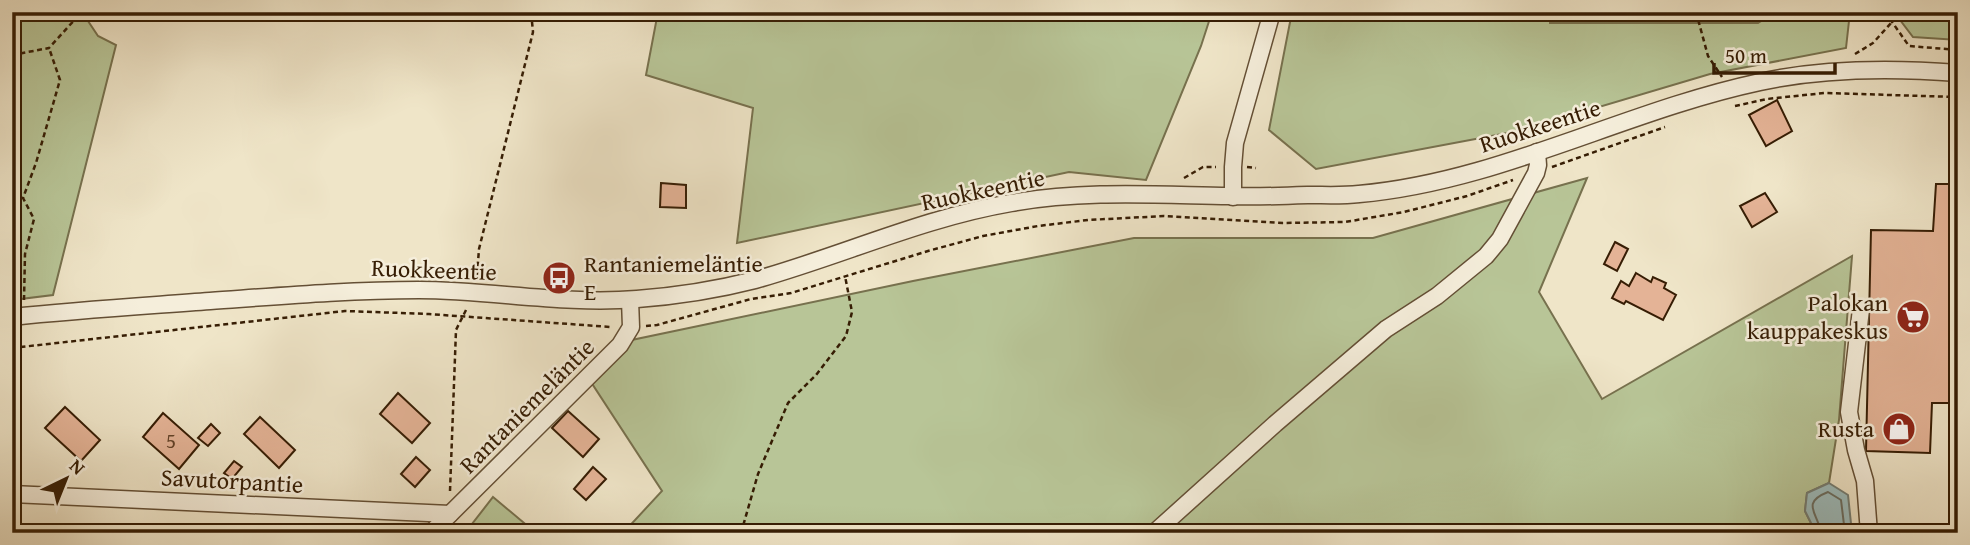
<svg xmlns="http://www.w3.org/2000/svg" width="1970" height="545" font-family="'Gentium Book Plus',serif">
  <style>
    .green { fill: #b8c597; stroke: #77714e; stroke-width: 2 }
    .water { fill: #9dbdbe; stroke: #747d74; stroke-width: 2 }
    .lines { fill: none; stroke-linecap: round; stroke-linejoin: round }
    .shore { stroke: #6a6d61; stroke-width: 2 }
    .building { fill: #e4b396; stroke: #361d04; stroke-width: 2 }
    .minor-casing { stroke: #644f35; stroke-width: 19 }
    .path { stroke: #361d04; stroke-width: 2.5; stroke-dasharray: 5 3.5; stroke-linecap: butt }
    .minor { stroke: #f5eedb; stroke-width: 16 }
    .labels { text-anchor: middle; stroke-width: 5; stroke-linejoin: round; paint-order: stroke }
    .number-label { font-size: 21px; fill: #624228 }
    .street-label { font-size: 24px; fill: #361d04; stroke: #f5eedb }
    .poi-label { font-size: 24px; fill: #361d04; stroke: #f5eedb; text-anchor: end }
  </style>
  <rect width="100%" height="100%" fill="#efe5c8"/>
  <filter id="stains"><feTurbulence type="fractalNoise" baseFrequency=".00286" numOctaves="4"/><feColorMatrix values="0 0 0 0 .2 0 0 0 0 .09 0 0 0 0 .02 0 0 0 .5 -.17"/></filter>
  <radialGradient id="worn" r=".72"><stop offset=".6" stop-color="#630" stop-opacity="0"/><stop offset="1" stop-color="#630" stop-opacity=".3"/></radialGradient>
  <g class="green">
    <path d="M12,12H82L98,36L116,45L53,295L12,300Z"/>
    <path d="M658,12H1005L1082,16L1086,12H1212L1201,46L1146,180L1069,172L737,243L753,108L646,75Z"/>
    <path d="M1292,12H1550V23H1758L1775,12H1850L1846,48L1710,74L1518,131L1316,169L1269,130Z"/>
    <path d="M1894,12H1958V40L1913,37Z"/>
    <path d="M1587,178L1539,292L1602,399L1852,256L1839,420L1829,483L1807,493L1805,511L1816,533H623L662,491L591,382L627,341L913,281L1134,238H1373Z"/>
    <path d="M493,497L536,533H465Z"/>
  </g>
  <path class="water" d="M1829,483L1848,495L1852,533H1816L1805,511L1807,493Z"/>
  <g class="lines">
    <path class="shore" d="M1821,533C1818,513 1800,503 1828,492L1841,500L1845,533"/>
  </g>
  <g class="building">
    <path d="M1777,100L1792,131L1766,146L1749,115Z"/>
    <path d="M661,183L686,185V208L660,207Z"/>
    <path d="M1936,184H1958V403H1932L1930,453L1866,451L1871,230L1933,231Z"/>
    <path d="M1765,193L1777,212L1752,227L1740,206Z"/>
    <path d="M1615,242L1628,249L1617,271L1604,264Z"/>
    <path d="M1636,273L1651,282L1653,277L1666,283L1664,288L1676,295L1663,320L1626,301L1624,304L1612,298L1621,281L1629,286Z"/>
    <path d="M398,393L430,423L412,443L380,414Z"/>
    <path d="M65,407L100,440L81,461L45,428Z"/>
    <path d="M568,411L599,439L583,457L552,428Z"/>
    <path d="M163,413L199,445L179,469L143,437Z"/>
    <path d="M260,417L295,450L279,468L244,434Z"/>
    <path d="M211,424L220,433L208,446L198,438Z"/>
    <path d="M416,457L430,470L415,487L401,474Z"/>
    <path d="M234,461L242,467L232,479L224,473Z"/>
    <path d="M593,467L606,479L586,500L574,489Z"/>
  </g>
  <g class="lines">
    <defs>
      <g id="minor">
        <path d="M1233,197V167L1235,143L1272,12"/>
        <path d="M1861,309L1849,412L1856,450L1865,481L1869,533"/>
        <path d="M12,317C78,310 144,306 210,301C280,296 349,290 419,290C491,290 564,305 637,299C677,296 716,290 755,280C841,256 923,218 1011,203C1083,190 1157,195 1229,196C1256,197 1282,196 1309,195C1325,195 1342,196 1359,194C1498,182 1624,111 1760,82C1824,68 1892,68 1958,73"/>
        <path d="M12,494L450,514"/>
        <path d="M431,533L620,345L631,327L630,300"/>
        <path d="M1154,533L1275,424L1386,329L1437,296L1486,256L1500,239L1536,173L1538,165L1537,152"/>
      </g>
    </defs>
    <use href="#minor" class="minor-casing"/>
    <g class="path">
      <path d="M1696,12L1708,56L1722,77"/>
      <path d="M1885,12L1909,46L1958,50"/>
      <path d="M1855,54L1873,43L1892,22"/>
      <path d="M12,55L49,48L78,16"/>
      <path d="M1735,106L1767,99L1824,93L1958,97"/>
      <path d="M1247,167L1256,168"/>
      <path d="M1552,167L1665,127"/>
      <path d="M1184,178L1203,167H1216"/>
      <path d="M477,275L479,249L533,32L531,12"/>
      <path d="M24,300L25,254L34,219L23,198L36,163L60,80L49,48"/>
      <path d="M646,326L657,325L751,299L791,293L928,251L983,236L1038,226L1088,220L1164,216L1283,223L1345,222L1404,212L1467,196L1513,180"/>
      <path d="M12,348L345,311L429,314L611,327"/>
      <path d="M450,491L456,330L467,308"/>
      <path d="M741,533L758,474L788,403L816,375L846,336L852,312L845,276"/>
    </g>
    <use href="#minor" class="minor"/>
  </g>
  <defs>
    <symbol id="bus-disc" viewBox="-11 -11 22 22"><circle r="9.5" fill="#8f2418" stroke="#f5eedb"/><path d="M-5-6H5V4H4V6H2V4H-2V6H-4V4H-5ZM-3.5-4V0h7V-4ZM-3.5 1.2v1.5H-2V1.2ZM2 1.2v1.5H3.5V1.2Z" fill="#fff"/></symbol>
    <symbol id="supermarket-disc" viewBox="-11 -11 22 22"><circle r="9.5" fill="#8f2418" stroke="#f5eedb"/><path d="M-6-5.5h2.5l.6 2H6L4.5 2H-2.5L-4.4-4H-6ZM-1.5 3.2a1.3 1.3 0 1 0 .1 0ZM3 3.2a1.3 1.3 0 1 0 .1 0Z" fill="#fff"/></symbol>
    <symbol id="shop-disc" viewBox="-11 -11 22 22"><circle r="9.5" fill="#8f2418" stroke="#f5eedb"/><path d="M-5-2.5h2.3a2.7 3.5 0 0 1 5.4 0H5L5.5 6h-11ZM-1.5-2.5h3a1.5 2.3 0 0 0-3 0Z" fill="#fff"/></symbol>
  </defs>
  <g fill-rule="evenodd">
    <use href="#bus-disc" x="540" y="259" width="38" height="38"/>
    <use href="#supermarket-disc" x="1894" y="298" width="38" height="38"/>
    <use href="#shop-disc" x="1880" y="410" width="38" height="38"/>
  </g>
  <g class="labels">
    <g class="number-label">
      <text x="171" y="448">5</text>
    </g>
    <g class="street-label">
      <text transform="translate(1540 126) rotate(-18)" y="8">Ruokkeentie</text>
      <text transform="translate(983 190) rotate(-12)" y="8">Ruokkeentie</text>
      <text transform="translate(434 270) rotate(2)" y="8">Ruokkeentie</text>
      <text transform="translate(527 406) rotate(-45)" y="8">Rantaniemeläntie</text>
      <text transform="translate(232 481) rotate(3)" y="8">Savutorpantie</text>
    </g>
    <g class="poi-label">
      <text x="584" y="272" text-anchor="start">Rantaniemeläntie<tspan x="584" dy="28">E</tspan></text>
      <text x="1888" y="311">Palokan<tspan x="1888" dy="28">kauppakeskus</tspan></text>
      <text x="1874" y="437">Rusta</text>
    </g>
  </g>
  <rect width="1970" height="545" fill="none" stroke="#efe5c8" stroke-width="42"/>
  <rect x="14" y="14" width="1942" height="517" fill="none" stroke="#361d04" stroke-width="3.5"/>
  <rect x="21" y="21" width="1928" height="503" fill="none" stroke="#361d04" stroke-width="2"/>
  <g transform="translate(66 479) rotate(43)" stroke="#f5eedb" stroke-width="5" paint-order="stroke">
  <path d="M0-5L12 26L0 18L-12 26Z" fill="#361d04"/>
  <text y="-10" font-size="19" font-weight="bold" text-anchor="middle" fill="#361d04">N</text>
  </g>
  <path d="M1714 63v10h121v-10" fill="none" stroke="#361d04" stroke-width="3.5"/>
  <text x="1725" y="63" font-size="21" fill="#361d04" stroke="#f5eedb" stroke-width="5" paint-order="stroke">50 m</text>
  <rect width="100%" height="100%" filter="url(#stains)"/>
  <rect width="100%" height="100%" fill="url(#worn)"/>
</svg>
